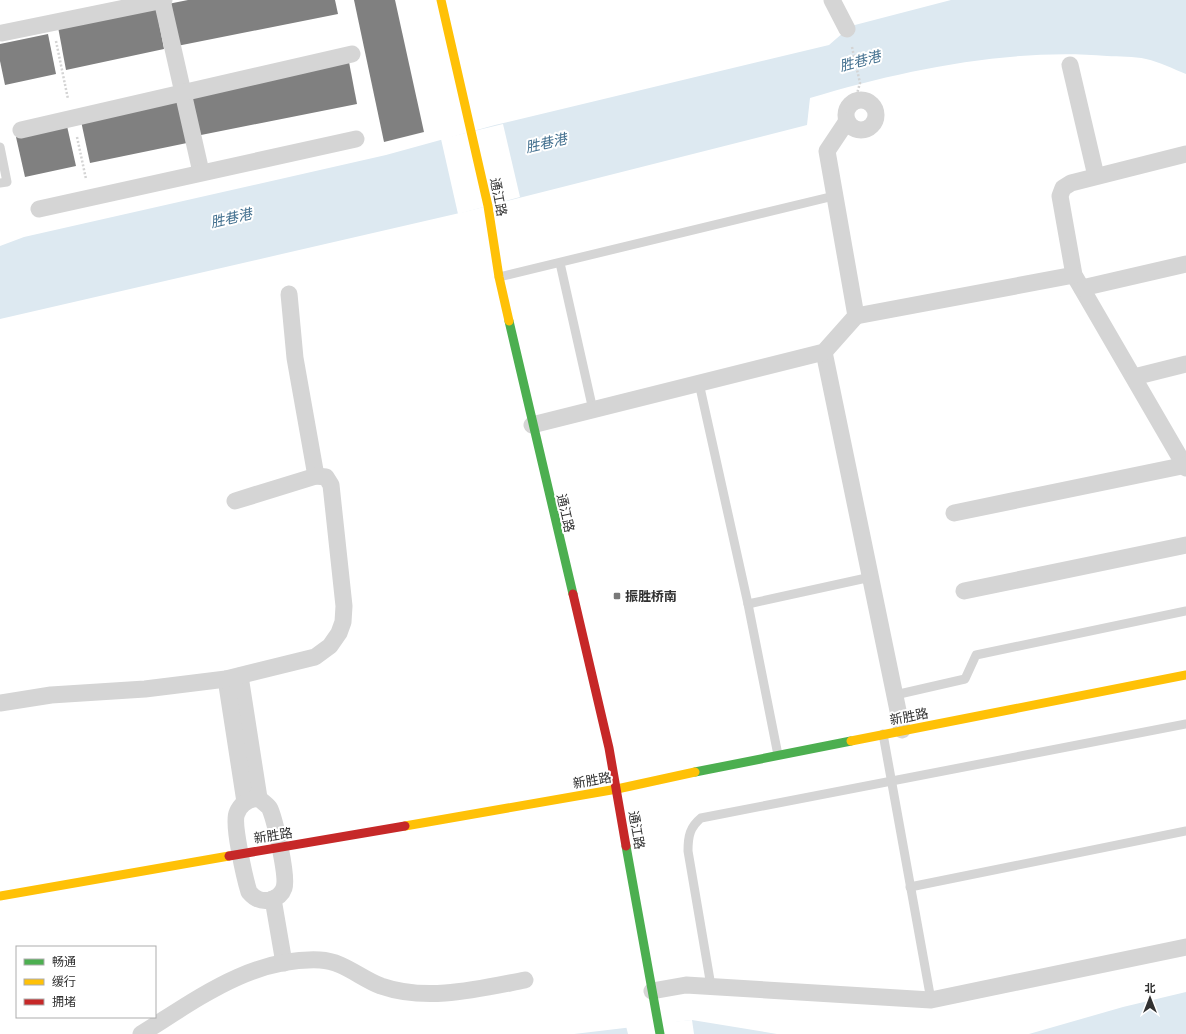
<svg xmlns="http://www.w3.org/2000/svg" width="1186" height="1034" font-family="Lato,'Noto Sans SC',sans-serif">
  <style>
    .water { fill: #dde9f1 }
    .pier { fill: #fff }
    .building { fill: #808080 }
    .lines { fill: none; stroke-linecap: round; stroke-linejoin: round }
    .path { stroke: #d4d4d4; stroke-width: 2.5; stroke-dasharray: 2 2; stroke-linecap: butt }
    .lane { stroke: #d5d5d5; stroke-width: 9 }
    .street { stroke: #d5d5d5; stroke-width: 17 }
    .fast { stroke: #4caf50; stroke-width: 9 }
    .slow { stroke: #ffc107; stroke-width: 9 }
    .jam { stroke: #c62828; stroke-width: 9 }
    .poi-dot { fill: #797979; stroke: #fff; stroke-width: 1.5 }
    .labels { text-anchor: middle; stroke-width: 4; stroke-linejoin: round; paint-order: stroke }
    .street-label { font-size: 13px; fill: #313131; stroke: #fff }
    .poi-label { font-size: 13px; font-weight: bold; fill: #313131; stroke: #fff; text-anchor: start }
    .water-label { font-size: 14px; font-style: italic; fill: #43708f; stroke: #fff }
  </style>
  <rect width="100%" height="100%" fill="#fff"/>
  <g class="water">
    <path d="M951,0H1186V74C1173,69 1160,62 1146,59C1134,56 1119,57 1107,56C1009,48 903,70 810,98L807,125L464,212L0,319V246L24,237L386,155L495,125L829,45L851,26Z"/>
    <path d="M1186,992V1034H1029L1123,1007Z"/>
    <path d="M692,1020L777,1034H574Z"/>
  </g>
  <g class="pier">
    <path d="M503,124L520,197L458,214L441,139Z"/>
    <path d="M692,1020L694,1034H628L626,1026Z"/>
  </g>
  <g class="building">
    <path d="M188,0H335L338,14L177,46L168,4Z"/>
    <path d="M354,0H395L424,132L384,142Z"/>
    <path d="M156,7L164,49L66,70L58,27Z"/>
    <path d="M48,34L56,74L5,85L0,61V44Z"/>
    <path d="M349,62L357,104L196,136L188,94Z"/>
    <path d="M179,100L187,143L90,163L81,121Z"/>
    <path d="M67,126L76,166L25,177L16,137Z"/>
  </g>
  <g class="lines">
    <g class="path">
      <path d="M56,41L68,99"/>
      <path d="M852,47L860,83L855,101"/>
      <path d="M77,137L86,179"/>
    </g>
    <g class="lane">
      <path d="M0,147L7,182L0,183"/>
      <path d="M560,263L593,410"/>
      <path d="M499,277L834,196"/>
      <path d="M699,383L748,604L778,755"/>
      <path d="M748,604L871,577"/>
      <path d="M895,695L965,679L976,655L1186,611"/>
      <path d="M883,734L931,1000"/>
      <path d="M910,887L1186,831"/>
      <path d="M711,986L688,851C688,836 690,827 701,818L1186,724"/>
    </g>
    <g class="street">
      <path d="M162,0L201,172"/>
      <path d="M832,0L847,29"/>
      <path d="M2,33L164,0"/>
      <path d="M1070,65L1096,176"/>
      <circle cx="861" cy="115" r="15"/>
      <path d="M21,130L352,54"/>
      <path d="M1186,154L1071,183L1063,188L1060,196L1074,275L1186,468"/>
      <path d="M39,209L356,139"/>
      <path d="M1082,288L1186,264"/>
      <path d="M289,294L295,358L316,476"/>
      <path d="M856,316L1074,275"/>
      <path d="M824,352L902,730"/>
      <path d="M1134,377L1186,364"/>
      <path d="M532,425L824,352L856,316L827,151L847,121"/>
      <path d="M954,513L1186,465"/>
      <path d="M964,591L1186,545"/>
      <path d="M240,676L259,798"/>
      <path d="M226,679L245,802"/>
      <path d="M0,703L51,695L145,689L226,679L315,657L330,646L339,633L343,622L344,606L331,485L326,477L316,476L235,501"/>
      <path d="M259,798C262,802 268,805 270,809C275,821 288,877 284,888C282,894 277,898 270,900C261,902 255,899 249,892C245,879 232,823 237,813C241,803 249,799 259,798Z"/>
      <path d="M273,899L284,963"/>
      <path d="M652,991L686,985L931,1000L1186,947"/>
      <path d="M141,1034C196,1000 251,957 320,960C343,961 360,978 381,986C427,1002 478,989 525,980"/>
    </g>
    <g class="fast">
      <path d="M509,321L573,594"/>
      <path d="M695,772L851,741"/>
      <path d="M626,846L660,1034"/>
    </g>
    <g class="slow">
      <path d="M441,0L488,206L499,277L509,321"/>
      <path d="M851,741L1186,675"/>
      <path d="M405,826L617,789L695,772"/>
      <path d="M0,896L229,856"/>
    </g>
    <g class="jam">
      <path d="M573,594L609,748L626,846"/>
      <path d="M229,856L405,826"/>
    </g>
  </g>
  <rect class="poi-dot" x="613" y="592" width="8" height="8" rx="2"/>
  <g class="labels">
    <g class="street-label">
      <text transform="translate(499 197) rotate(79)" y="5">通江路</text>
      <text transform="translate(566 513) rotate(77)" y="5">通江路</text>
      <text transform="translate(909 716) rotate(-11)" y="5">新胜路</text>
      <text transform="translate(592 780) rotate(-10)" y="5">新胜路</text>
      <text transform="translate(637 830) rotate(80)" y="5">通江路</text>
      <text transform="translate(273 835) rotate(-9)" y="5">新胜路</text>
    </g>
    <g class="poi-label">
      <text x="625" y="601">振胜桥南</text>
    </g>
    <g class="water-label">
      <text transform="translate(860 61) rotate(-15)" y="5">胜巷港</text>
      <text transform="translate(546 143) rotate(-13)" y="5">胜巷港</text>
      <text transform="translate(231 218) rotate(-13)" y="5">胜巷港</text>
    </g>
  </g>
  <rect x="16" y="946" width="140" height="72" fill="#ffffff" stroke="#adadad"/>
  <rect x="24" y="959" width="20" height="6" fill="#4caf50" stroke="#adadad"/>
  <text x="52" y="966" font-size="12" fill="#313131">畅通</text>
  <rect x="24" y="979" width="20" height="6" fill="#ffc107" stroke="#adadad"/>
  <text x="52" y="986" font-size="12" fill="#313131">缓行</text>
  <rect x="24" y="999" width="20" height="6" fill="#c62828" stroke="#adadad"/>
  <text x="52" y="1006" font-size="12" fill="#313131">拥堵</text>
  <g transform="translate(1150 998)" stroke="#ffffff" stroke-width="3" paint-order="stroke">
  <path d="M0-3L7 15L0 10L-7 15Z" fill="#313131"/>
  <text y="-6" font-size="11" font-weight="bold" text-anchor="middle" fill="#313131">北</text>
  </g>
</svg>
